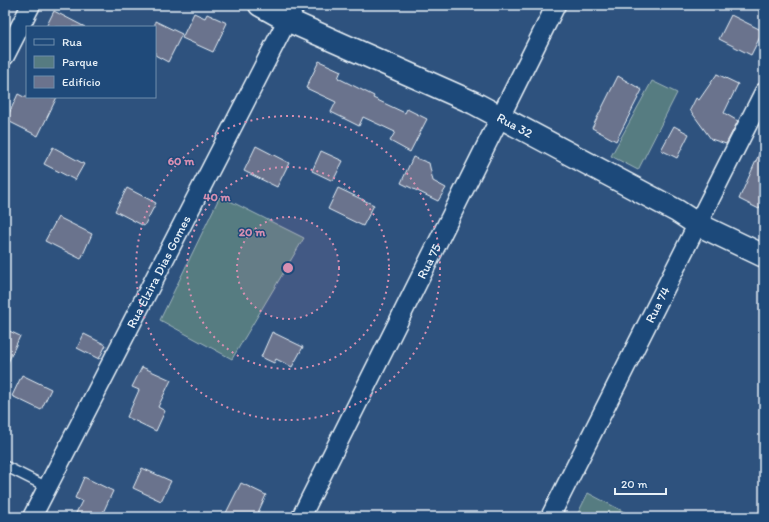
<svg xmlns="http://www.w3.org/2000/svg" width="769" height="522" font-family="Itim,sans-serif">
  <style>
    .green { fill: #567b81; stroke: #9fb6bc }
    .building { fill: #6b738d; stroke: #e8f1f8 }
    .lines { fill: none; stroke-linecap: round; stroke-linejoin: round }
    .service-casing { stroke: #e8f1f8; stroke-width: 12 }
    .minor-casing { stroke: #e8f1f8; stroke-width: 21 }
    .secondary-casing { stroke: #e8f1f8; stroke-width: 25 }
    .service { stroke: #1f4a7a; stroke-width: 9 }
    .minor { stroke: #1f4a7a; stroke-width: 18 }
    .secondary { stroke: #1f4a7a; stroke-width: 22 }
    .ring { fill: none; stroke: #d78fb1; stroke-width: 2; stroke-dasharray: 2 4 }
    .labels { text-anchor: middle; stroke-width: 3; stroke-linejoin: round; paint-order: stroke }
    .street-label { font-size: 13px; fill: #e8f1f8; stroke: #1f4a7a }
    .centre { fill: #d78fb1; stroke: #1f4a7a; stroke-width: 2 }
    .ring-label { font-size: 12px; text-anchor: middle; font-weight: bold; fill: #d78fb1; stroke: #1f4a7a; stroke-width: 3; stroke-linejoin: round; paint-order: stroke }
  </style>
  <rect width="100%" height="100%" fill="#2e527e"/>
  <filter id="ink" filterUnits="userSpaceOnUse"><feTurbulence type="fractalNoise" baseFrequency=".025" numOctaves="2"/><feDisplacementMap in="SourceGraphic" scale="8" xChannelSelector="R" yChannelSelector="G"/><feConvolveMatrix kernelMatrix="1 2 1 2 8 2 1 2 1" color-interpolation-filters="sRGB"/></filter>
  <g filter="url(#ink)">
    <g class="green">
      <path d="M652,81L677,93L638,170L611,156Z"/>
      <path d="M220,196L304,238L232,359L160,320Z"/>
      <path d="M588,493L634,517H576Z"/>
    </g>
    <g class="building">
      <path d="M54,11L85,27H46Z"/>
      <path d="M194,13L205,18L207,14L227,23L213,52L182,38Z"/>
      <path d="M731,15L763,31L751,55L719,39Z"/>
      <path d="M155,21L182,34L168,62L155,55Z"/>
      <path d="M319,61L341,71L338,78L374,96L373,98L405,113L407,109L427,119L410,152L390,141L395,132L363,117L359,126L331,112L336,102L306,88Z"/>
      <path d="M717,74L738,84L724,113L738,121L726,144L711,139L690,110L696,98L699,100Z"/>
      <path d="M618,76L642,90L616,141L592,128Z"/>
      <path d="M18,94L24,97H57L38,136L6,120Z"/>
      <path d="M674,126L689,134L677,158L661,150Z"/>
      <path d="M764,143V202L759,209L739,199Z"/>
      <path d="M256,146L289,163L277,187L244,171Z"/>
      <path d="M53,147L84,164L75,180L44,164Z"/>
      <path d="M321,151L343,161L333,181L312,171Z"/>
      <path d="M413,157L429,163L433,181L446,188L438,201L401,183Z"/>
      <path d="M127,188L156,203L144,226L115,211Z"/>
      <path d="M338,188L374,205L363,226L328,209Z"/>
      <path d="M58,217L92,234L81,259L45,241Z"/>
      <path d="M5,329L20,336L5,369Z"/>
      <path d="M272,332L303,347L292,367L276,359L274,363L261,357Z"/>
      <path d="M84,334L106,345L99,359L77,348Z"/>
      <path d="M142,367L171,380L158,407L165,411L156,431L127,417L139,390L132,387Z"/>
      <path d="M22,375L51,389L41,410L12,396Z"/>
      <path d="M142,468L171,481L161,501L133,488Z"/>
      <path d="M84,477L113,491L101,517H74L82,501L75,498Z"/>
      <path d="M241,483L266,495L256,517H224Z"/>
    </g>
    <g class="lines">
      <defs>
        <path id="service" d="M5,466L47,487"/>
        <g id="minor">
          <path d="M5,56L31,5"/>
          <path id="s1" d="M32,517L295,5"/>
          <path id="s2" d="M301,517L556,5"/>
          <path id="s3" d="M550,517L764,92"/>
        </g>
        <g id="secondary">
          <path id="s4" d="M260,5L287,20L474,103L677,211L697,224L764,256"/>
        </g>
      </defs>
      <use href="#service" class="service-casing"/>
      <use href="#minor" class="minor-casing"/>
      <use href="#secondary" class="secondary-casing"/>
      <use href="#service" class="service"/>
      <use href="#minor" class="minor"/>
      <use href="#secondary" class="secondary"/>
    </g>
  </g>
  <circle cx="288" cy="268" r="51" fill="#d78fb1" fill-opacity=".12"/>
  <g class="ring">
    <circle cx="288" cy="268" r="51"/>
    <circle cx="288" cy="268" r="101"/>
    <circle cx="288" cy="268" r="152"/>
  </g>
  <g class="labels">
    <g class="street-label">
      <text dy="5" stroke="none"><textPath href="#s4" startOffset="282">Rua 32</textPath></text>
      <text dy="5" stroke="none"><textPath href="#s2" startOffset="286">Rua 75</textPath></text>
      <text dy="5" stroke="none"><textPath href="#s1" startOffset="276">Rua Elzira Dias Gomes</textPath></text>
      <text dy="5" stroke="none"><textPath href="#s3" startOffset="238">Rua 74</textPath></text>
    </g>
  </g>
  <circle cx="288" cy="268" r="6" class="centre"/>
  <g class="ring-label">
    <text x="181" y="165">60 m</text>
    <text x="217" y="201">40 m</text>
    <text x="252" y="236">20 m</text>
  </g>
  <rect width="769" height="522" fill="none" stroke="#1f4a7a" stroke-width="20"/>
  <rect x="10" y="10" width="749" height="502" fill="none" stroke="#e8f1f8" stroke-width="1.5" filter="url(#ink)"/>
  <rect x="26" y="26" width="130" height="72" fill="#1f4a7a" stroke="#6f8dac"/>
  <rect x="34" y="39" width="20" height="6" fill="#1f4a7a" stroke="#6f8dac"/>
  <text x="62" y="46" font-size="12" fill="#e8f1f8">Rua</text>
  <rect x="34" y="56" width="20" height="12" fill="#567b81" stroke="#6f8dac"/>
  <text x="62" y="66" font-size="12" fill="#e8f1f8">Parque</text>
  <rect x="34" y="76" width="20" height="12" fill="#6b738d" stroke="#6f8dac"/>
  <text x="62" y="86" font-size="12" fill="#e8f1f8">Edifício</text>
  <path d="M615 488v6h51v-6" fill="none" stroke="#e8f1f8" stroke-width="2"/>
  <text x="621" y="488" font-size="12" fill="#e8f1f8" stroke="#1f4a7a" stroke-width="3" paint-order="stroke">20 m</text>
</svg>
